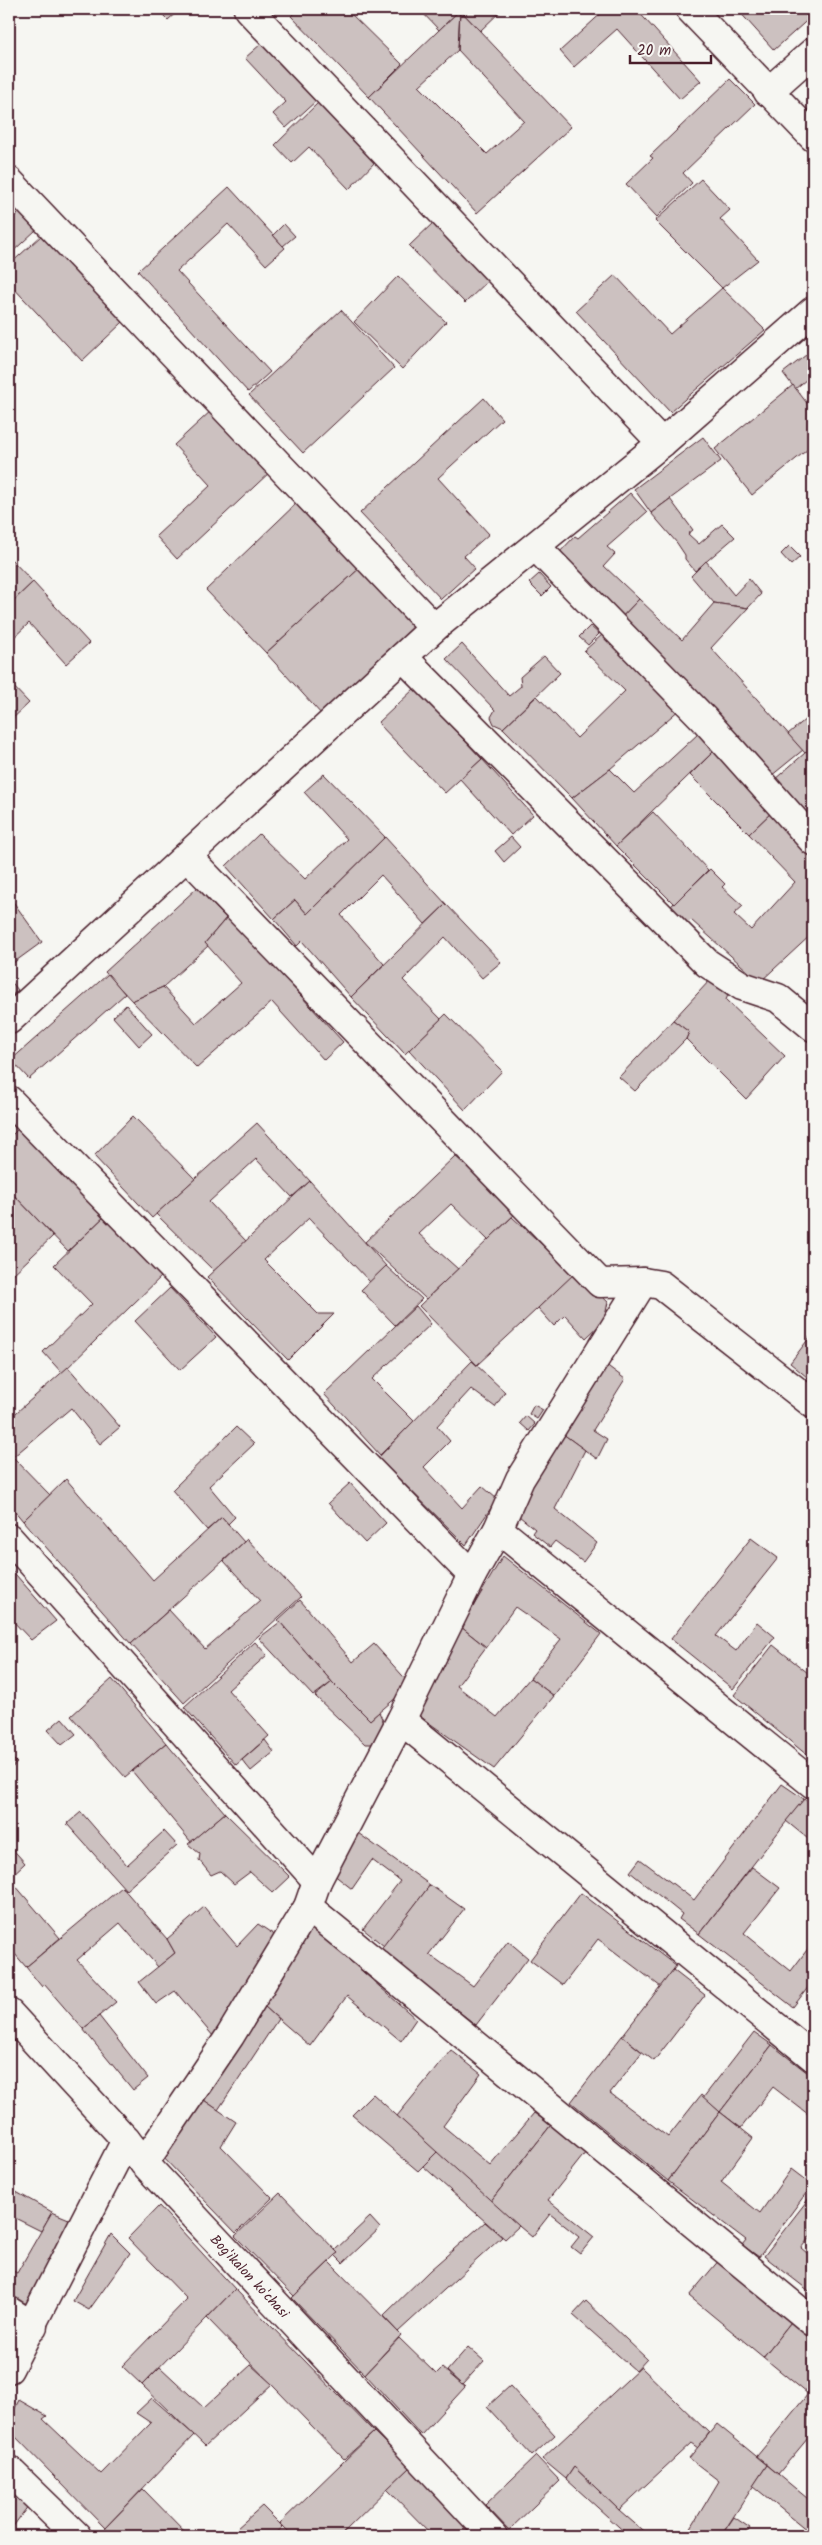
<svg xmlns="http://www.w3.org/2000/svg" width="822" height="2545" font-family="Kalam,sans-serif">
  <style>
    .building { fill: #ccc1c0; stroke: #4a1f2b; fill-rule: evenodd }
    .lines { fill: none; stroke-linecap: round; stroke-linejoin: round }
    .street-casing { stroke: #4a1f2b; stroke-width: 31 }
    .street { stroke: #f6f6f2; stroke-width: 28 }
    .labels { text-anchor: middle; stroke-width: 4; stroke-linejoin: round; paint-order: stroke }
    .street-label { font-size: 14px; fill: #4a1f2b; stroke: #f6f6f2 }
  </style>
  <rect width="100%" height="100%" fill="#f6f6f2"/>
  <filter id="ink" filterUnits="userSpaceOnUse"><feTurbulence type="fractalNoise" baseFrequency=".02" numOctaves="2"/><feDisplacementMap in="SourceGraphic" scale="10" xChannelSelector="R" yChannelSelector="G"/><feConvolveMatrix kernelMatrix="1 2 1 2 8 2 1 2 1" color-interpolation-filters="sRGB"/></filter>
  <g filter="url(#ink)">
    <g class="building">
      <path d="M157,9H180L168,20Z"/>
      <path d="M298,9H346L402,64L369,97L291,16Z"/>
      <path d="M419,9H458L460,10L439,30Z"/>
      <path d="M459,9H503L480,31Z"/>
      <path d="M606,9H636L701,81L680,99L617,29L574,67L560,51Z"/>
      <path d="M737,9H813V15L774,50Z"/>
      <path d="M460,10L571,127L477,213L369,97ZM460,10L458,50L524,121L487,154L419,86L458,50Z"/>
      <path d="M262,43L316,101L286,128L273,114L286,102L245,58Z"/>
      <path d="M730,79L755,104L683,173L692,183L657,217L626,184L653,158L650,156Z"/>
      <path d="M321,100L378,159L349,189L309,147L292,163L275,145Z"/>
      <path d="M701,179L730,210L720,219L758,260L722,288L655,221Z"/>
      <path d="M229,187L285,248L266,265L228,224L177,271L270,372L248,392L138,271Z"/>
      <path d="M19,212L36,230L9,255V222Z"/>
      <path d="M435,221L491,278L465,303L409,246Z"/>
      <path d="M284,224L295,236L283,246L273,235Z"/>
      <path d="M42,235L123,322L82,361L9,283V265Z"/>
      <path d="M615,275L670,334L722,288L765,330L670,412L576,311Z"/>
      <path d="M398,276L446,322L402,369L354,322Z"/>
      <path d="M341,310L394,368L303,453L249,395Z"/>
      <path d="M806,355L813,363V374L795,389L783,373Z"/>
      <path d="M793,385L813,411V445L752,495L715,449Z"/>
      <path d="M484,398L502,419L438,478L489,534L464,556L475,568L441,599L360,513Z"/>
      <path d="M213,409L271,471L177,559L156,536L211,485L174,445Z"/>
      <path d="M703,437L721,461L651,513L634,489Z"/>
      <path d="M630,493L647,512L607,547L615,554L604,566L639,599L620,619L557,555L575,536L578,538Z"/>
      <path d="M670,499L693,530L688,534L699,544L722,524L735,537L695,571L685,559V555L677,543L651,513Z"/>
      <path d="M299,501L361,567L266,653L206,590Z"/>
      <path d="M789,546L800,557L791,565L781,554Z"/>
      <path d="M9,557L33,582L9,605Z"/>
      <path d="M706,561L734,595L749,579L761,594L748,608L714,603L691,576Z"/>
      <path d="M361,567L417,630L322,715L266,653Z"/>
      <path d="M539,574L551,587L542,596L529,583Z"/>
      <path d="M33,582L89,643L66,664L29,623L9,642V605Z"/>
      <path d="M639,599L682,640L714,603L748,608L711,648L803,750L771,776L620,619Z"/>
      <path d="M590,626L599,634L588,645L579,637Z"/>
      <path d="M603,634L680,709L610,769L572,798L503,728L537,696L577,738L625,691L584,651Z"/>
      <path d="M462,644L509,696L521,686L520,677L544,656L560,673L503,728L494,724L491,717L495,710L446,659Z"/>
      <path d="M9,682L29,703L9,722Z"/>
      <path d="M415,688L482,759L445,793L378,723Z"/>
      <path d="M813,713V746L805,753L788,734Z"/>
      <path d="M698,734L715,750L616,846L572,798L610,769L634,793Z"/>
      <path d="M813,746V826L774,780Z"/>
      <path d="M715,750L773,811L749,834L690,775Z"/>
      <path d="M482,759L533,815L511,835L460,779Z"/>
      <path d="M324,774L385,837L307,914L295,900L274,919L226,866L259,834L305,879L347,839L304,792Z"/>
      <path d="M773,811L813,853V933L760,982L691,920L685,926L669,908L710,869L725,884L722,887L743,906L734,914L751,930L795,882L749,834Z"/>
      <path d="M653,812L708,870L674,904L616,846Z"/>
      <path d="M385,837L446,904L425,924L381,875L341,915L384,964L351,997L302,941L297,946L274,919L295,900L307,914Z"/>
      <path d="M511,837L520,847L504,862L495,851Z"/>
      <path d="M197,888L226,918L205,943L208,946L163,987L132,1001L105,972Z"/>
      <path d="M9,896L42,942L9,966Z"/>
      <path d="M446,904L501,962L482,978L445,937L403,980L441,1019L405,1054L351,997Z"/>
      <path d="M228,916L343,1042L324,1060L272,1002L197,1068L132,1001L163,987L196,1023L241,983L205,943Z"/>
      <path d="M108,974L125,994L29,1079L11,1060Z"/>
      <path d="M9,979L18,990L9,998Z"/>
      <path d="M710,980L728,995L726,1000L785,1056L746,1099L686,1039L689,1032L673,1020Z"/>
      <path d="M126,1005L152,1034L139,1046L113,1017Z"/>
      <path d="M446,1014L502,1071L465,1110L409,1050Z"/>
      <path d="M673,1020L689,1032L686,1039L635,1091L619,1077Z"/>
      <path d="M133,1116L195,1179L152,1218L94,1156Z"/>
      <path d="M257,1123L310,1181L292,1197L256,1159L209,1202L246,1241L214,1271L156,1214Z"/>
      <path d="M21,1126L107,1214L68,1251L9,1190V1138Z"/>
      <path d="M455,1156L518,1211L488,1240L451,1204L419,1234L458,1269L426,1299L365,1242Z"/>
      <path d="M310,1181L386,1266L370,1282L309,1218L264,1260L318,1314H334L288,1360L207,1277Z"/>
      <path d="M14,1195L53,1236L9,1278V1200Z"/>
      <path d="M107,1214L165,1273L62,1373L43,1352L92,1304L54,1265Z"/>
      <path d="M512,1217L560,1261L581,1268L477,1365L419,1306Z"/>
      <path d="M386,1266L422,1299L395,1325L361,1290Z"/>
      <path d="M576,1272L608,1302L604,1321L586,1338L565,1315L554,1326L538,1308Z"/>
      <path d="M170,1288L216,1337L180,1370L135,1321Z"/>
      <path d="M416,1306L431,1324L372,1379L414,1421L380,1455L324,1394Z"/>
      <path d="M813,1333V1382L790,1363Z"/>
      <path d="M472,1361L505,1392L495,1407L471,1389L437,1426L450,1441L424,1467L462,1508L482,1486L497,1499L466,1545L378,1458Z"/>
      <path d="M605,1364L625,1379L593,1430L607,1439L597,1459L563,1434Z"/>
      <path d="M68,1367L120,1427L100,1444L71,1408L13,1457L50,1495L23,1521L9,1504V1419Z"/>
      <path d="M534,1405L543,1410L537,1419L529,1414Z"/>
      <path d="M526,1416L535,1424L529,1431L520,1423Z"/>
      <path d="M236,1427L254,1444L209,1486L235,1517L228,1524L222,1517L207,1530L172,1490Z"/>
      <path d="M563,1434L585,1450L555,1509L597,1543L583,1562L555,1541L550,1547L532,1533L535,1529L514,1512Z"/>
      <path d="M66,1479L153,1580L222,1517L244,1542L131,1644L23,1521Z"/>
      <path d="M350,1483L386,1523L365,1543L328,1503Z"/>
      <path d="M751,1538L778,1558L716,1636L736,1651L757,1622L775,1637L733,1689L671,1639Z"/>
      <path d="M247,1539L301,1597L184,1703L131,1644L169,1610L205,1649L260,1601L224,1561Z"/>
      <path d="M503,1556L601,1634L554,1696L530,1678L561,1639L515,1607L486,1647L461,1627Z"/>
      <path d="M9,1567L56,1621L31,1640L9,1617Z"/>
      <path d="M300,1600L353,1662L374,1644L411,1685L370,1720L332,1682L278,1620Z"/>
      <path d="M280,1622L332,1682L313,1696L259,1638Z"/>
      <path d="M461,1627L486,1647L457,1686L497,1717L530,1678L554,1696L494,1769L411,1710Z"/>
      <path d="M255,1642L267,1655L228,1690L269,1736L236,1765L184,1707Z"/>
      <path d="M773,1645L813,1677V1760L734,1695Z"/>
      <path d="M112,1679L166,1743L125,1777L71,1716Z"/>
      <path d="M332,1682L370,1720L379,1712L387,1730L380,1744H365L315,1696Z"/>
      <path d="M62,1718L76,1734L62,1745L48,1730Z"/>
      <path d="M265,1740L274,1752L251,1771L242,1760Z"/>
      <path d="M166,1743L225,1813L191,1842L132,1771Z"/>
      <path d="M9,1755L17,1763L9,1770Z"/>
      <path d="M782,1784L804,1799L699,1934L679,1919L682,1914L630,1872L640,1859L694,1900Z"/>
      <path d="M804,1799L813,1806V1843L786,1821Z"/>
      <path d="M81,1812L127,1865L164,1831L177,1845L126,1890L67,1824Z"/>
      <path d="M225,1813L290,1877L273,1893L250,1872L234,1884L220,1871L211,1875L199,1860L200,1854L188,1844Z"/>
      <path d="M358,1833L430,1885L384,1946L363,1929L400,1881L372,1860L352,1889L333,1874Z"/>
      <path d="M9,1845L25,1863L9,1878Z"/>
      <path d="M752,1867L780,1888L744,1933L791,1971L813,1942V1981L793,2007L699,1934Z"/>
      <path d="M9,1878L60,1938L26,1967L9,1947Z"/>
      <path d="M430,1885L464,1909L429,1954L473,1986L508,1941L528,1958L476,2025L380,1950Z"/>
      <path d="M122,1887L167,1939L175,1953L158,1967L120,1923L77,1960L116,2002L83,2029L44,1984L42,1987L26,1967Z"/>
      <path d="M581,1893L676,1966L661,1987L598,1939L563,1985L530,1960Z"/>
      <path d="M204,1907L237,1946L258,1924L279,1938L219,2043L175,1991L156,2004L139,1982L175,1953L167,1939Z"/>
      <path d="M307,1922L416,2019L401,2041L347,1996L310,2046L259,2002Z"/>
      <path d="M673,1970L705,1995L654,2061L622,2036Z"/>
      <path d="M263,2005L278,2019L218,2110L201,2098Z"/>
      <path d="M99,2016L148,2078L133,2090L83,2029Z"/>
      <path d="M754,2032L772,2045L720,2112L703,2098Z"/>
      <path d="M622,2036L642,2052L610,2093L668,2137L701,2095L720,2112L668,2181L571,2102Z"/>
      <path d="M772,2045L813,2077V2118L773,2087L741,2128L720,2112Z"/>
      <path d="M451,2050L481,2074L443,2126L490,2165L534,2113L551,2125L490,2202L397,2116Z"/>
      <path d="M195,2094L236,2122L221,2146L272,2198L236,2233L158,2152Z"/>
      <path d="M373,2094L437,2152L418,2171L352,2115Z"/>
      <path d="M720,2112L753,2138L721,2182L760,2213L791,2169L812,2185L759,2257L742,2245L746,2240L668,2181Z"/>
      <path d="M551,2125L586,2152L548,2200L594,2237L580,2254L571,2247L579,2237L550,2214L532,2237L490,2202Z"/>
      <path d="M437,2152L519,2226L505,2239L423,2166Z"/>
      <path d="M9,2188L52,2212L41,2231L9,2215Z"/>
      <path d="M280,2193L338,2253L294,2296L235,2236Z"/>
      <path d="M813,2193V2233L801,2248L813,2258V2294L764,2256Z"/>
      <path d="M159,2206L235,2289L142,2385L122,2366L187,2299L128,2238Z"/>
      <path d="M52,2212L76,2222L38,2290L24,2305L9,2299V2269L17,2273Z"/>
      <path d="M370,2217L380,2228L343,2263L335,2255L338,2253L335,2250Z"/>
      <path d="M485,2222L502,2237L398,2332L383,2316L430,2270Z"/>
      <path d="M111,2234L130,2253L89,2310L73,2301Z"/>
      <path d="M720,2259L791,2322L763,2357L689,2296Z"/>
      <path d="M329,2262L401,2335L365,2374L292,2298Z"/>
      <path d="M235,2289L374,2432L344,2459L207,2318Z"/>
      <path d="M586,2301L647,2359L636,2371L573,2315Z"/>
      <path d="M791,2322L813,2340V2432L778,2474L757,2456L808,2394L763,2357Z"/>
      <path d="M399,2338L436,2374L442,2368L465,2387L421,2435L365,2374Z"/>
      <path d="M468,2347L484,2361L462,2385L447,2371Z"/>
      <path d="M251,2365L272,2384L205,2446L142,2385L160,2367L204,2408Z"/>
      <path d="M641,2367L709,2433L698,2448L691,2443L619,2510L574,2467L566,2479L542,2459Z"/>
      <path d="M510,2386L555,2435L532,2456L487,2407Z"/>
      <path d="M152,2398L194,2435L105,2528L9,2430V2420L19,2400L47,2416L43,2419L101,2474L151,2423L136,2413Z"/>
      <path d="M717,2424L767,2465L721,2536H686L719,2481L689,2458Z"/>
      <path d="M374,2432L410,2467L340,2536H293L280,2523Z"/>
      <path d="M536,2456L560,2481L509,2530L485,2505Z"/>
      <path d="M767,2465L813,2503V2535L753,2486Z"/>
      <path d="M410,2467L478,2536H433L387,2489Z"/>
      <path d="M574,2467L619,2510L649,2536H629L566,2479Z"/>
      <path d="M9,2482L31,2502L9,2532Z"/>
      <path d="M143,2489L189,2536H113L105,2528Z"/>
      <path d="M262,2506L283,2527L273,2536H228Z"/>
      <path d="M734,2517L750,2528L745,2536H721Z"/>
    </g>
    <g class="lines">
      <defs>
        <g id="street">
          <path d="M248,9L662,443"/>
          <path d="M690,9L813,137"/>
          <path d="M768,92L813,52"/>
          <path d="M9,181L434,628"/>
          <path d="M536,547L704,719L813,841"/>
          <path d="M403,657L707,963L742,986L778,998L813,1027"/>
          <path d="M187,856L600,1283L643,1282L661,1285L813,1404"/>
          <path d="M9,1020L434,628L662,443L813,311"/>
          <path d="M9,1100L472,1575"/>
          <path d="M498,1529L813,1784"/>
          <path d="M9,1538L317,1881"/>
          <path d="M401,1720L813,2057"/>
          <path d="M308,1907L813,2322"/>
          <path d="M9,2013L126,2140L144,2163L493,2536"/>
          <path d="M144,2163L230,2036L308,1907L317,1881L401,1720L472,1575L498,1529L520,1479L643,1282"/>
          <path d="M9,2311L33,2326"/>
          <path d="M9,2369L126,2140"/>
          <path d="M9,2470L77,2536"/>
        </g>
      </defs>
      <use href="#street" class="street-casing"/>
      <use href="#street" class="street"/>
    </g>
  </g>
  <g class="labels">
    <g class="street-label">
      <text transform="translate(250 2276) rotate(47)" y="5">Bog'ikalon ko'chasi</text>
    </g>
  </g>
  <rect width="822" height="2545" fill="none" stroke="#f6f6f2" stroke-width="30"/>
  <rect x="15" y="15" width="792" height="2515" fill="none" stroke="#4a1f2b" stroke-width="2" filter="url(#ink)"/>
  <path d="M630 55v8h81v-8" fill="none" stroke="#4a1f2b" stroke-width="2.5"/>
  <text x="637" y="55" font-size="15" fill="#4a1f2b" stroke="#f6f6f2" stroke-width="4" paint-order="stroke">20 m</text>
</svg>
